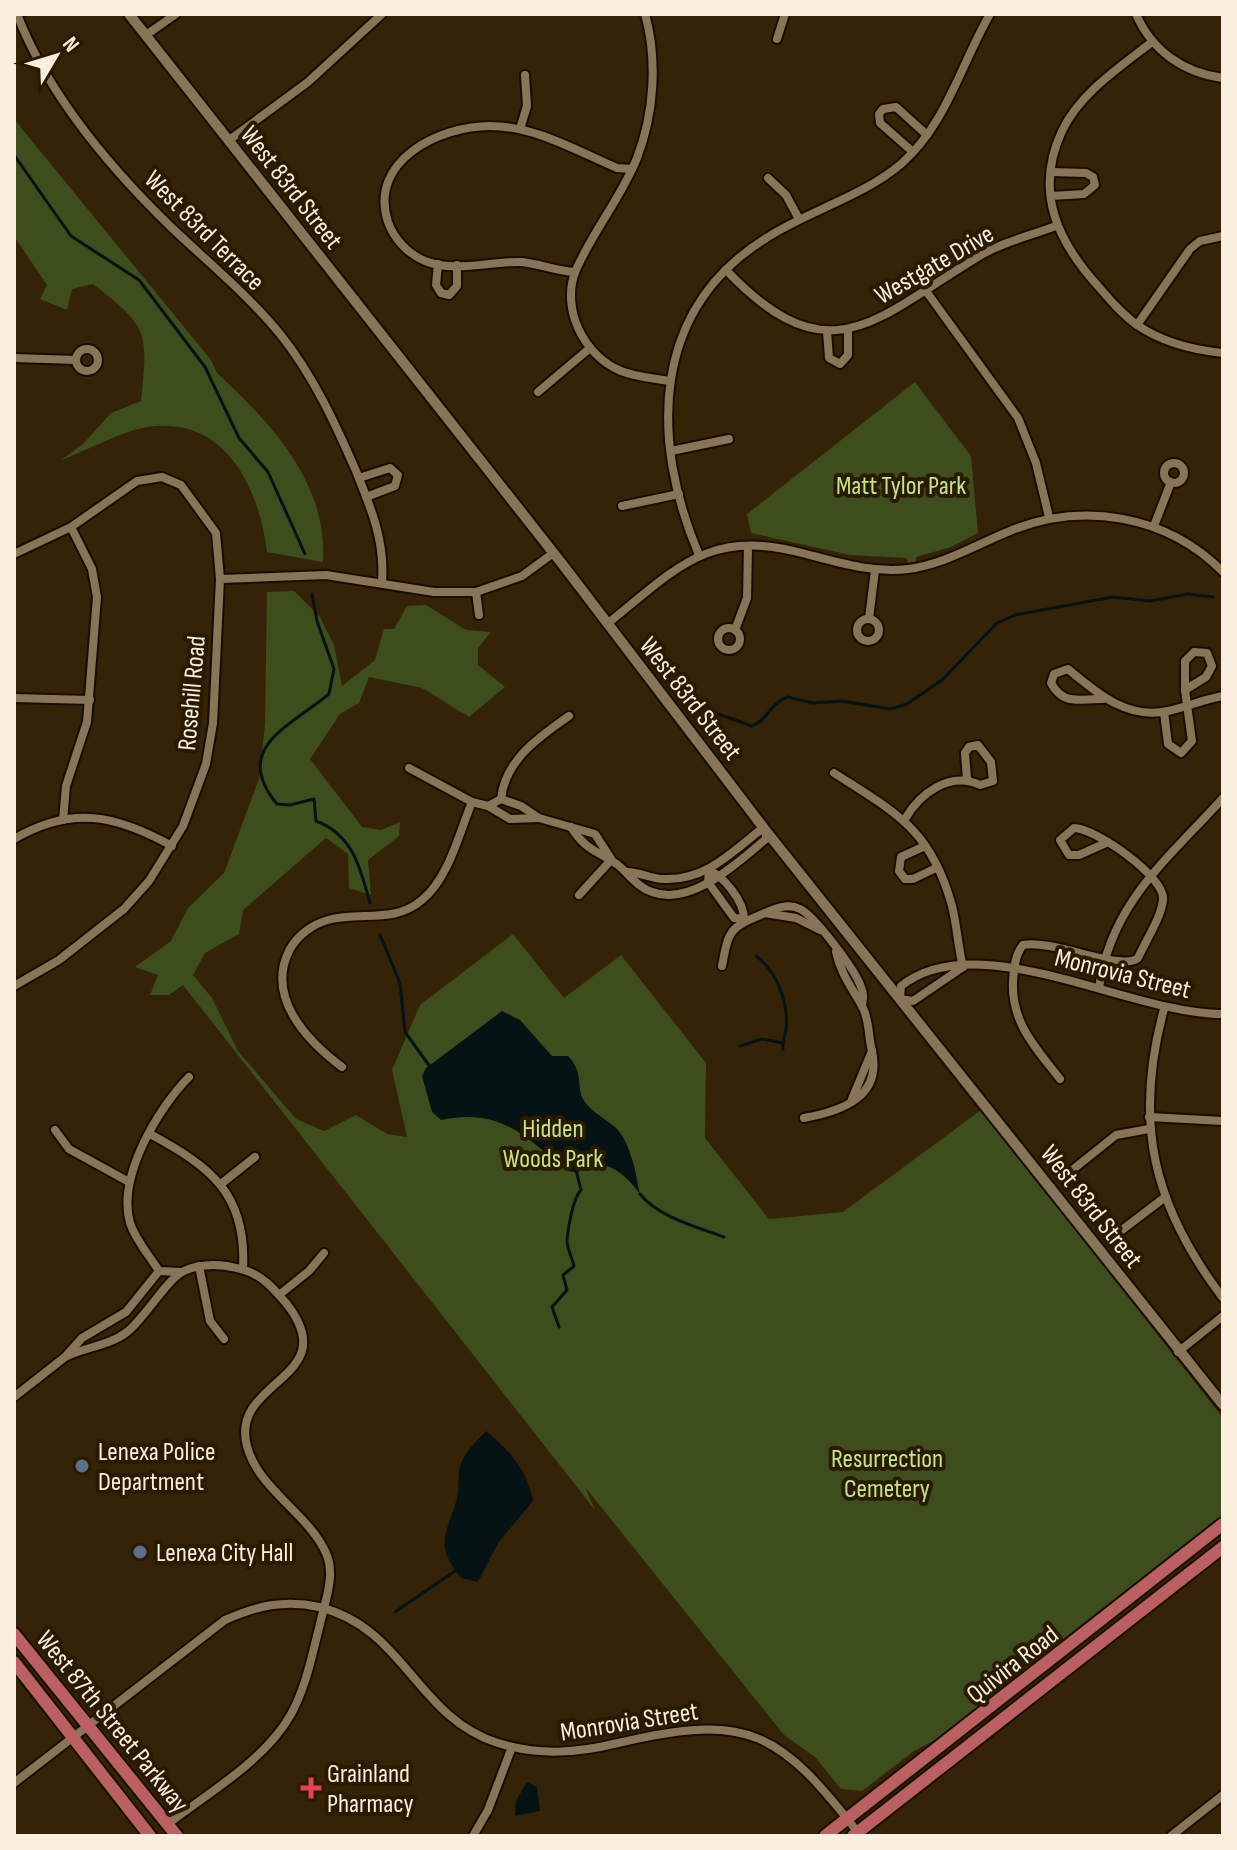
<svg xmlns="http://www.w3.org/2000/svg" width="1237" height="1850" font-family="'Sofia Sans Condensed',sans-serif">
  <style>
    .green { fill: #3e4d1c }
    .water { fill: #061315 }
    .lines { fill: none; stroke-linecap: round; stroke-linejoin: round }
    .stream { stroke: #061315; stroke-width: 3 }
    .minor-casing { stroke: #190d00; stroke-width: 12 }
    .tertiary-casing { stroke: #190d00; stroke-width: 14 }
    .primary-casing { stroke: #190d00; stroke-width: 16 }
    .minor { stroke: #887456; stroke-width: 8 }
    .tertiary { stroke: #887456; stroke-width: 10 }
    .primary { stroke: #ba6061; stroke-width: 12 }
    .service-dot { fill: #5c6f8a; stroke: #2a1a00; stroke-width: 3 }
    .health-dot { fill: #e0444e; stroke: #2a1a00; stroke-width: 3 }
    .labels { text-anchor: middle; stroke-width: 8; stroke-linejoin: round; paint-order: stroke }
    .street-label { font-size: 26px; fill: #faefde; stroke: #2a1a00 }
    .park-label { font-size: 26px; fill: #c4e682; stroke: #2a1a00 }
    .poi-label { font-size: 26px; fill: #faefde; stroke: #2a1a00; text-anchor: start }
  </style>
  <rect width="100%" height="100%" fill="#342306"/>
  <g class="green">
    <path d="M14,119L211,360L217,373C271,423 328,483 323,562L267,552C259,487 225,415 147,427C122,431 86,451 61,460L82,445L111,413L141,401C148,331 149,328 93,284L72,289L67,310L40,299L47,285L14,236Z"/>
    <path d="M915,382L971,456L978,533L951,547L916,557V562L908,563L907,558L850,555L751,533L747,514Z"/>
    <path d="M294,591L320,617L334,645L342,686L375,660L384,629H394L407,606L426,605L466,630L491,632L478,648V665L505,687L469,717L422,688L369,677L359,703L340,714L310,759L362,827L381,830L400,822L399,836L368,860L371,895L349,888L348,854L326,838L243,910L239,934L205,953L193,975L212,998L238,1051L296,1119L324,1131L356,1115L387,1134L407,1137L392,1070L420,1005L513,934L564,998L621,955L706,1063L705,1138L769,1219L843,1212L981,1110L1223,1418V1519L951,1732L914,1751L862,1791L841,1789L815,1757L784,1735L585,1487L595,1510L183,985L169,995H150L158,975L135,967L171,941L188,908L224,873L259,779L265,724L267,592Z"/>
  </g>
  <g class="water">
    <path d="M502,1011L520,1020L552,1056H568C581,1069 578,1080 581,1094C585,1109 607,1119 617,1129C631,1144 636,1174 640,1194C626,1174 601,1152 577,1173L569,1171C524,1137 502,1107 441,1120L432,1112L422,1076L426,1068Z"/>
    <path d="M486,1431C510,1451 527,1469 533,1501L498,1543L478,1582L461,1578C433,1543 447,1535 457,1498C459,1490 458,1481 459,1472C461,1455 475,1443 486,1431Z"/>
    <path d="M527,1782L537,1787L540,1811L515,1816L516,1801Z"/>
  </g>
  <g class="lines">
    <g class="stream">
      <path d="M14,155L71,236L139,280L205,367L239,438L268,472L305,554"/>
      <path d="M312,594L317,621L334,669L329,694C289,727 231,748 277,804L290,805L314,799L316,821C353,835 360,867 370,903"/>
      <path d="M676,699L752,726C767,721 770,703 788,697L812,703L842,701L890,709L907,704L942,680L997,623L1015,615L1113,597L1150,601L1188,594L1213,597"/>
      <path d="M380,935L400,983L405,1032L431,1068"/>
      <path d="M756,956C777,971 789,1003 786,1030C785,1037 782,1041 783,1049"/>
      <path d="M740,1046L762,1039L783,1043"/>
      <path d="M640,1194C658,1217 697,1227 724,1237"/>
      <path d="M559,1327L552,1307L567,1290L563,1275L574,1266C572,1257 567,1249 567,1240C568,1228 573,1198 581,1190L576,1170"/>
      <path d="M395,1612L455,1571"/>
    </g>
    <defs>
      <g id="minor">
        <path d="M17,14C48,95 111,169 172,228C209,263 248,295 280,334C313,375 335,423 356,471C371,508 385,541 382,581"/>
        <path d="M645,14C658,60 654,114 637,158C621,198 593,231 576,270C560,308 584,356 621,371C636,377 653,378 669,381"/>
        <path d="M1136,14C1152,51 1184,73 1223,78"/>
        <path d="M146,35L176,14"/>
        <path d="M777,39L785,14"/>
        <path d="M1152,42C1120,67 1080,93 1062,131C1034,191 1057,241 1098,286C1110,300 1122,314 1137,325C1162,342 1193,350 1223,353"/>
        <path d="M520,129L527,106L525,75"/>
        <path d="M228,141L308,82L382,14"/>
        <path d="M913,152L880,123L879,114L883,109L896,107L927,135"/>
        <path d="M1051,172L1086,173L1093,177L1095,185L1084,194L1051,196"/>
        <path d="M768,178L786,195L799,219"/>
        <path d="M438,264L436,285L441,293L449,295L457,286V265"/>
        <path d="M726,270C829,378 874,320 976,258C1000,243 1029,236 1056,226"/>
        <path d="M575,272C557,271 540,264 522,262C491,261 454,273 425,261C408,254 394,239 388,222C368,161 439,126 490,126C535,126 577,151 617,168L632,169"/>
        <path d="M926,291L1018,418L1036,463L1049,517"/>
        <path d="M1137,325L1190,249L1200,241L1223,236"/>
        <path d="M827,331L829,358L840,364L848,355V330"/>
        <circle cx="87" cy="360" r="11"/>
        <path d="M14,358L76,360"/>
        <path d="M538,392L590,348"/>
        <path d="M671,451L729,439"/>
        <circle cx="1174" cy="473" r="10"/>
        <path d="M359,478L390,468L398,475L395,486L366,497"/>
        <path d="M622,506L679,494"/>
        <path d="M1154,526L1171,482"/>
        <path d="M14,554L71,527L137,481L162,477L181,485L216,533L220,579L213,723L206,764L183,826L149,881L124,909L59,960L14,986"/>
        <path d="M699,555C650,440 650,309 768,237C810,210 862,197 901,164C946,125 961,64 990,14"/>
        <path d="M220,579L326,575L434,592H476L522,576L552,554"/>
        <path d="M476,592L479,615"/>
        <path d="M869,619L875,570"/>
        <circle cx="868" cy="630" r="11"/>
        <path d="M607,624C677,568 709,527 806,554C840,563 873,573 908,569C945,564 975,545 1010,531C1082,501 1167,515 1223,572"/>
        <circle cx="729" cy="639" r="11"/>
        <path d="M735,630L747,598L748,546"/>
        <path d="M1194,652L1207,653L1212,666L1206,677L1185,690V661Z"/>
        <path d="M14,698L90,700"/>
        <path d="M1103,699C1081,698 1064,707 1051,683L1054,674L1068,669C1097,693 1127,720 1168,711C1187,707 1204,699 1223,696"/>
        <path d="M1164,712L1168,744L1181,753L1192,741L1185,690"/>
        <path d="M409,768L472,802L488,806L501,799"/>
        <path d="M834,773C896,813 931,829 952,906C957,926 958,947 963,967"/>
        <path d="M501,799L521,806L539,818L595,834L611,859"/>
        <path d="M501,799C505,760 539,737 569,716"/>
        <path d="M488,806L510,819L538,818"/>
        <path d="M905,819C920,793 950,771 980,785L993,781L991,762L978,745L969,747L965,753L967,779"/>
        <path d="M63,820L66,786L87,722L97,597L92,569L71,527"/>
        <path d="M571,827C587,852 597,850 618,865C629,874 637,887 652,892C692,907 738,862 766,839V832"/>
        <path d="M14,839C72,805 116,815 172,846"/>
        <path d="M925,846L901,857L899,871L905,879H913L936,868"/>
        <path d="M709,870C724,877 744,901 744,919L734,918L708,882Z"/>
        <path d="M627,872C640,872 651,879 664,879C704,881 730,854 759,831H766"/>
        <path d="M579,895L611,860"/>
        <path d="M765,913L796,918L820,930"/>
        <path d="M722,966C729,928 730,928 765,913C776,908 788,903 800,909C815,916 856,971 861,987C864,994 863,999 862,1006"/>
        <path d="M963,967L913,1001L900,999L901,986C978,924 1131,1015 1223,1014"/>
        <path d="M1099,988C1111,902 1169,858 1223,798"/>
        <path d="M1164,1009C1133,1122 1153,1206 1223,1298"/>
        <path d="M342,1067C306,1040 265,996 290,949C298,935 313,924 328,920C361,911 394,924 422,900C449,878 459,833 472,802"/>
        <path d="M1060,1079C1036,1048 1011,1023 1013,981C1014,968 1015,955 1023,945C1053,939 1122,972 1138,958C1146,940 1161,918 1163,900C1166,877 1095,828 1074,828L1060,840L1069,855H1079L1108,842"/>
        <path d="M852,1099L872,1051"/>
        <path d="M1149,1117L1223,1121"/>
        <path d="M804,1118C842,1111 882,1097 872,1051C868,1036 870,1023 863,1008C853,989 841,975 836,952"/>
        <path d="M55,1130L69,1149L129,1182"/>
        <path d="M150,1134C211,1167 247,1194 243,1269"/>
        <path d="M1071,1171L1116,1135L1149,1129"/>
        <path d="M221,1184L255,1157"/>
        <path d="M1118,1233L1164,1198"/>
        <path d="M199,1266L210,1321L224,1339"/>
        <path d="M181,1272L159,1271C149,1255 136,1241 130,1223C117,1177 158,1108 189,1077"/>
        <path d="M279,1295L309,1271L324,1253"/>
        <path d="M1178,1352L1223,1316"/>
        <path d="M65,1357C85,1347 109,1346 127,1332C145,1318 167,1279 184,1271C204,1262 224,1264 244,1270C262,1275 274,1289 286,1303C346,1379 229,1379 247,1446C258,1489 308,1513 326,1553C336,1575 325,1601 320,1624C312,1655 306,1688 290,1716C264,1761 208,1793 168,1824"/>
        <path d="M14,1397L65,1357L82,1338L126,1312L159,1271"/>
        <path d="M14,1783L225,1620C256,1606 285,1599 319,1607C405,1628 416,1717 498,1743C540,1756 577,1753 618,1743C749,1712 779,1731 860,1835"/>
        <path d="M473,1836L488,1810L512,1747"/>
        <path d="M1171,1836L1223,1795"/>
      </g>
      <path id="tertiary" d="M129,14L563,565L766,831L1223,1405"/>
      <g id="primary">
        <path d="M14,1634L177,1836"/>
        <path d="M14,1662L150,1836"/>
        <path d="M825,1836L1223,1524"/>
        <path d="M853,1836L1223,1547"/>
      </g>
    </defs>
    <use href="#minor" class="minor-casing"/>
    <use href="#tertiary" class="tertiary-casing"/>
    <use href="#primary" class="primary-casing"/>
    <use href="#minor" class="minor"/>
    <use href="#tertiary" class="tertiary"/>
    <use href="#primary" class="primary"/>
  </g>
  <g class="service-dot">
    <circle cx="82" cy="1466" r="8"/>
    <circle cx="140" cy="1552" r="8"/>
  </g>
  <path class="health-dot" d="M307 1776h8v8h8v8h-8v8h-8v-8h-8v-8h8z"/>
  <g class="labels">
    <g class="street-label">
      <text transform="translate(292 187) rotate(52)" y="9">West 83rd Street</text>
      <text transform="translate(205 230) rotate(45)" y="9">West 83rd Terrace</text>
      <text transform="translate(934 264) rotate(-30)" y="9">Westgate Drive</text>
      <text transform="translate(191 693) rotate(-85)" y="9">Rosehill Road</text>
      <text transform="translate(691 698) rotate(52)" y="9">West 83rd Street</text>
      <text transform="translate(1123 973) rotate(14)" y="9">Monrovia Street</text>
      <text transform="translate(1092 1206) rotate(52)" y="9">West 83rd Street</text>
      <text transform="translate(1012 1664) rotate(-38)" y="9">Quivira Road</text>
      <text transform="translate(113 1721) rotate(51)" y="9">West 87th Street Parkway</text>
      <text transform="translate(629 1721) rotate(-9)" y="9">Monrovia Street</text>
    </g>
    <g class="park-label">
      <text x="901" y="494">Matt Tylor Park</text>
      <text x="553" y="1137">Hidden<tspan x="553" dy="30">Woods Park</tspan></text>
      <text x="887" y="1467">Resurrection<tspan x="887" dy="30">Cemetery</tspan></text>
    </g>
    <g class="poi-label">
      <text x="98" y="1460">Lenexa Police<tspan x="98" dy="30">Department</tspan></text>
      <text x="156" y="1561">Lenexa City Hall</text>
      <text x="327" y="1782">Grainland<tspan x="327" dy="30">Pharmacy</tspan></text>
    </g>
  </g>
  <rect width="1237" height="1850" fill="none" stroke="#faefde" stroke-width="32"/>
  <g transform="translate(56 56) rotate(52)" stroke="#2a1a00" stroke-width="6" paint-order="stroke">
  <path d="M0-6L14 30L0 20L-14 30Z" fill="#faefde"/>
  <text y="-12" font-size="22" font-weight="bold" text-anchor="middle" fill="#faefde">N</text>
  </g>
</svg>
